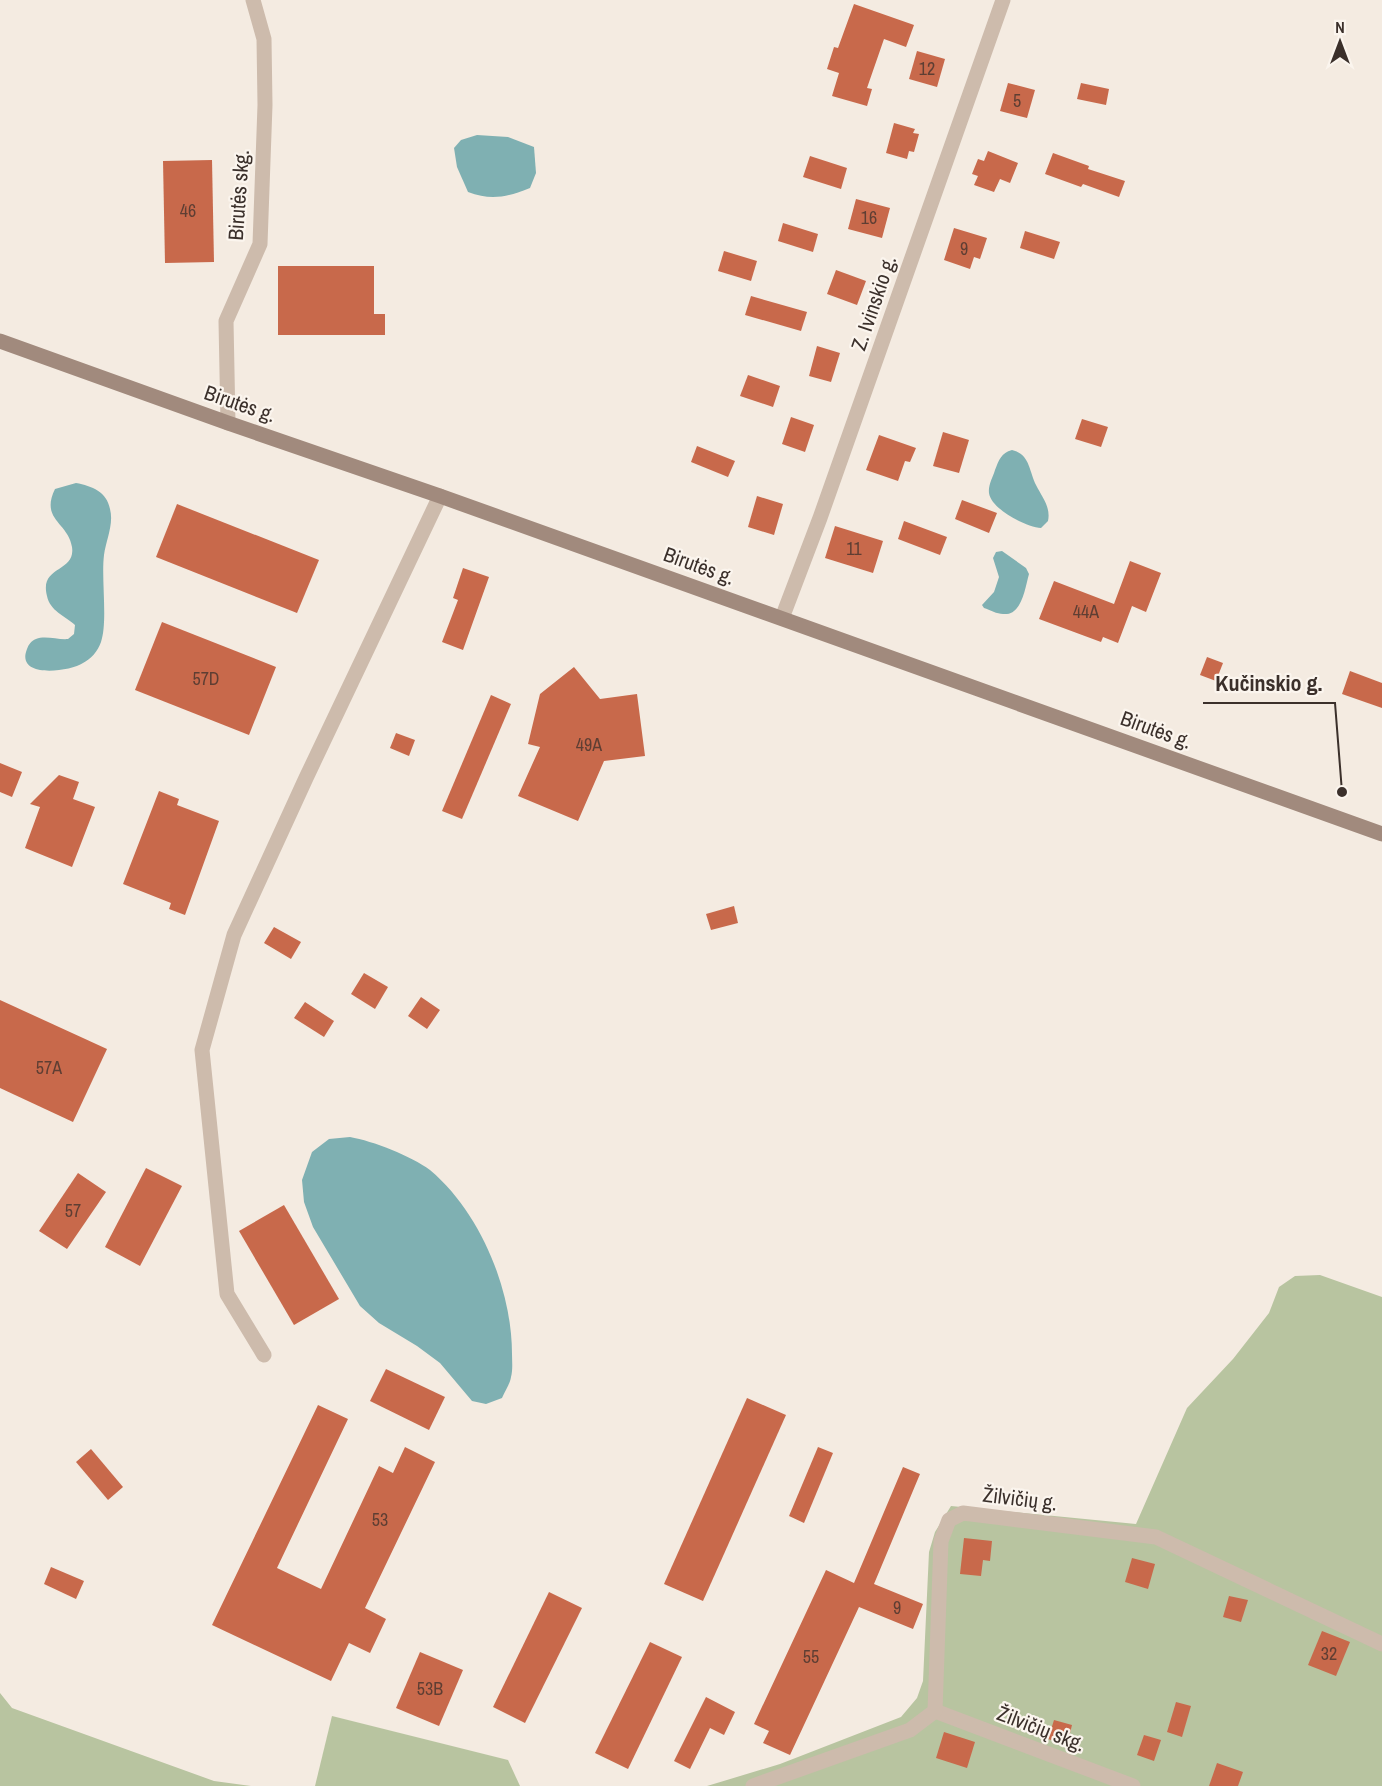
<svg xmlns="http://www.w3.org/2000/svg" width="1382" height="1786" font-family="'Archivo Narrow',sans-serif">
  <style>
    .green { fill: #b8c4a0 }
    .water { fill: #7fb0b2 }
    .building { fill: #c8694b }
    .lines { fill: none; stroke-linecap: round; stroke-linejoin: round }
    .street { stroke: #cdbbac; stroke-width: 15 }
    .secondary { stroke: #a18a7d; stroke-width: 15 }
    .labels { text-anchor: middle; stroke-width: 4.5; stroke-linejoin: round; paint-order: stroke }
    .number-label { font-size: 18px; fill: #5e3e33 }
    .street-label { font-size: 21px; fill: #3b302b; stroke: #fbf5ee }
    .leader { fill: none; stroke: #3b302b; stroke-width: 2 }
    .callout-dot { fill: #3b302b; stroke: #fbf5ee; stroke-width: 2 }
    .callout-label { font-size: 22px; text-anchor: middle; font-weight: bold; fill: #3b302b; stroke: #fbf5ee; stroke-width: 4.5; stroke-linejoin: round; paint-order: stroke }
  </style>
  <rect width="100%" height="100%" fill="#f4ebe1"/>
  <g class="green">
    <path d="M1320,1275L1382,1297V1786H707L780,1764L901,1717L917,1698L923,1681L929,1552L935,1532L951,1506L1136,1524L1187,1408L1233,1359L1269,1313L1279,1287L1295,1276Z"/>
    <path d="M0,1693L12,1708L214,1781L251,1786H0Z"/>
    <path d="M332,1716L508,1760L520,1786H315Z"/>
  </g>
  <g class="water">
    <path d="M477,135L508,137L534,147L536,173L530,188C508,197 491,201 468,192L457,167L454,148L461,140Z"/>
    <path d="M1012,450C1030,454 1029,471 1036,485C1042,497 1051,507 1048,521L1041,528C1026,527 991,509 989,493C988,485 993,477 995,470C999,460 1001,453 1012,450Z"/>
    <path d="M76,483C92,486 107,492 110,509C114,524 106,540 104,555C101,579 108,621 101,642C98,651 91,659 83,663C69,672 15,679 27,649C29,644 31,641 36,639C45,635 58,640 68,639L74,634L75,625C65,616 50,611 47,596C39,565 76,573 72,547C68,522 40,520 55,489Z"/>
    <path d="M1002,551L1026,568L1029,574C1025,588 1022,616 1003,614C997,614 990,610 984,608L982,605L994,592L999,577L993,558L996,552Z"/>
    <path d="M350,1137C373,1141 411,1156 430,1170C480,1212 512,1289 512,1354C512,1361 513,1369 511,1377C510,1384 505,1391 502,1398L486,1404L472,1401L440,1363L417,1346L379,1323L360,1306L313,1227L304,1202L302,1180L312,1152L329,1139Z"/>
  </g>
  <g class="building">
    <path d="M854,4L914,25L906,47L884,39L867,88L872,89L867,106L832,96L839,73L827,69L834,47L838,48Z"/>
    <path d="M917,51L945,59L937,87L909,79Z"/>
    <path d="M1008,83L1035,90L1027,118L1000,111Z"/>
    <path d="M1081,83L1109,89L1106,105L1077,99Z"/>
    <path d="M894,123L915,129L913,133L919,134L914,152L909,151L907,159L886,153Z"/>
    <path d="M988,151L1018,163L1010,183L1000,179L994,192L974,185L978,176L972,174L978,159L984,161Z"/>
    <path d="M1053,153L1089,166L1088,169L1125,181L1119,197L1083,184L1081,187L1045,174Z"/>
    <path d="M810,156L847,168L841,189L803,177Z"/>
    <path d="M212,160L214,262L165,263L163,161Z"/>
    <path d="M856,199L890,208L882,238L848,229Z"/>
    <path d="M783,223L818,234L813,252L778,241Z"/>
    <path d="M954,228L987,238L980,259L974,257L970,269L944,260Z"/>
    <path d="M1025,231L1060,242L1054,259L1020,248Z"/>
    <path d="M724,251L757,261L751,281L718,271Z"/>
    <path d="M278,266H374V314H385V335H278Z"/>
    <path d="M836,270L866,281L857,305L827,294Z"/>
    <path d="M751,296L807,312L801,331L745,315Z"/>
    <path d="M817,346L840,353L831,382L809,376Z"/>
    <path d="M748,375L780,386L773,407L740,396Z"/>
    <path d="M791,417L814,425L805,452L782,444Z"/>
    <path d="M1082,419L1108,427L1101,447L1075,439Z"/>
    <path d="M943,432L969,440L959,473L933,466Z"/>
    <path d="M879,435L916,448L910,462L905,461L898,481L866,470Z"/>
    <path d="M697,446L735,461L728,477L691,462Z"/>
    <path d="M757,496L783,504L774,535L748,527Z"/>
    <path d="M962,500L997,513L989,533L955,519Z"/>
    <path d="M177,504L319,560L297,613L156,557Z"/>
    <path d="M904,521L947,537L940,555L898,539Z"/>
    <path d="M835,526L883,541L873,573L825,558Z"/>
    <path d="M1130,561L1161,573L1146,612L1132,606L1118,643L1103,637L1101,642L1039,619L1054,581L1114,604Z"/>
    <path d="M463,568L489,577L463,650L442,642L458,600L453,598Z"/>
    <path d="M162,622L276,667L249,735L135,690Z"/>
    <path d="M1207,657L1223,663L1216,681L1200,675Z"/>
    <path d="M574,667L600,699L637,694L645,756L604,761L578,821L518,796L540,747L528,744L540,694Z"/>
    <path d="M1350,671L1382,683V708L1342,694Z"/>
    <path d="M491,695L511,704L462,819L442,811Z"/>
    <path d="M396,733L415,740L409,756L390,748Z"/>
    <path d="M0,763L22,772L12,797L0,792Z"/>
    <path d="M59,775L79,782L73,799L95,807L72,867L25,848L40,807L30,804Z"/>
    <path d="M159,791L179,799L177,805L219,821L185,915L169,909L171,903L123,884Z"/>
    <path d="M734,906L738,923L711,930L706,914Z"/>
    <path d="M274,927L301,942L291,959L264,943Z"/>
    <path d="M364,973L388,987L375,1009L351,994Z"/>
    <path d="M421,997L440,1010L427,1029L408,1016Z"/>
    <path d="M0,1000L107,1049L73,1122L0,1088Z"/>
    <path d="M305,1002L334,1021L324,1037L294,1018Z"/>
    <path d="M146,1168L182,1186L140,1266L105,1247Z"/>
    <path d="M78,1173L106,1192L67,1249L39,1231Z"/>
    <path d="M284,1205L339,1299L294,1325L239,1231Z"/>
    <path d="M386,1369L445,1397L429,1430L370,1401Z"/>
    <path d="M747,1398L786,1415L703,1601L664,1584Z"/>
    <path d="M318,1405L348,1419L277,1568L321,1589L379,1466L393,1473L405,1447L435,1462L365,1608L386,1619L370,1653L349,1643L331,1681L212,1625Z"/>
    <path d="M818,1447L833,1453L804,1523L789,1516Z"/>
    <path d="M91,1449L123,1487L108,1500L76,1462Z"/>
    <path d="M903,1467L920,1474L874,1584L923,1604L913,1629L859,1607L790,1755L763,1743L769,1731L754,1724L826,1570L854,1583Z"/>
    <path d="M964,1538L992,1541L990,1561L983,1560L981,1576L960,1574Z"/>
    <path d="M1132,1558L1155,1564L1148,1589L1125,1582Z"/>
    <path d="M51,1567L84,1581L76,1599L44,1584Z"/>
    <path d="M549,1592L582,1608L525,1723L493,1707Z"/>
    <path d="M1229,1596L1248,1600L1241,1622L1223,1617Z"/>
    <path d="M1322,1631L1350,1642L1336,1676L1308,1665Z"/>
    <path d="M650,1642L682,1657L628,1769L595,1753Z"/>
    <path d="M420,1652L463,1670L439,1726L396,1708Z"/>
    <path d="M706,1697L735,1712L724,1735L710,1728L690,1769L674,1761Z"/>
    <path d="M1176,1702L1191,1706L1182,1737L1167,1732Z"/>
    <path d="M1054,1720L1072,1725L1067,1745L1048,1739Z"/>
    <path d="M944,1732L975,1742L967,1768L936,1758Z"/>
    <path d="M1144,1735L1161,1740L1154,1761L1137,1755Z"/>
    <path d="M1217,1763L1243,1772L1238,1786H1209Z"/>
  </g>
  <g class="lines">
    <g class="street">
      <path d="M228,423L226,321L260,244L265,105L264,39L253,0"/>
      <path d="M782,618L820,518L1003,0"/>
      <path d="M264,1355L227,1294L202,1050L234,935L306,778L440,496"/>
      <path d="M935,1711L1133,1786"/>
      <path d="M753,1786L910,1730L935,1711L941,1541L949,1520L963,1513L1156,1537L1382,1644"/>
    </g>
    <path class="secondary" d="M0,341L228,423L440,496L1382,834"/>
  </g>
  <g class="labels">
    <g class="number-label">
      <text x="927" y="75">12</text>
      <text x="1017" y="107">5</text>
      <text x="188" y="217">46</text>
      <text x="869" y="224">16</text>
      <text x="964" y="255">9</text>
      <text x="854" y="555">11</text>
      <text x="1086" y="618">44A</text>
      <text x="206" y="685">57D</text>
      <text x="589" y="751">49A</text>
      <text x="49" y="1074">57A</text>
      <text x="73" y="1217">57</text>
      <text x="380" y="1526">53</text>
      <text x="897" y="1614">9</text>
      <text x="1329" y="1660">32</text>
      <text x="811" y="1663">55</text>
      <text x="430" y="1695">53B</text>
    </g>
    <g class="street-label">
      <text transform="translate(239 195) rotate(-86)" y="7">Birutės skg.</text>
      <text transform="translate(874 303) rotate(-71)" y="7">Z. Ivinskio g.</text>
      <text transform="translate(240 404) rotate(19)" y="7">Birutės g.</text>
      <text transform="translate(699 566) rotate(20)" y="7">Birutės g.</text>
      <text transform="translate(1156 730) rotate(20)" y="7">Birutės g.</text>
      <text transform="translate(1020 1499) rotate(7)" y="7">Žilvičių g.</text>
      <text transform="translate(1041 1729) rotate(21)" y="7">Žilvičių skg.</text>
    </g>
  </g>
  <path class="leader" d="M1342 792L1335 703H1203"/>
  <circle class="callout-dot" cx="1342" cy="792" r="6"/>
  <g class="callout-label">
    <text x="1269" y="691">Kučinskio g.</text>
  </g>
  <g transform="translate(1340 42)" stroke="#fbf5ee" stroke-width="4.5" paint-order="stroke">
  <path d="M0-4.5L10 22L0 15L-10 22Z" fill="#3b302b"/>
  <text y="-9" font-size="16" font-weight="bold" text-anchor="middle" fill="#3b302b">N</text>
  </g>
</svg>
